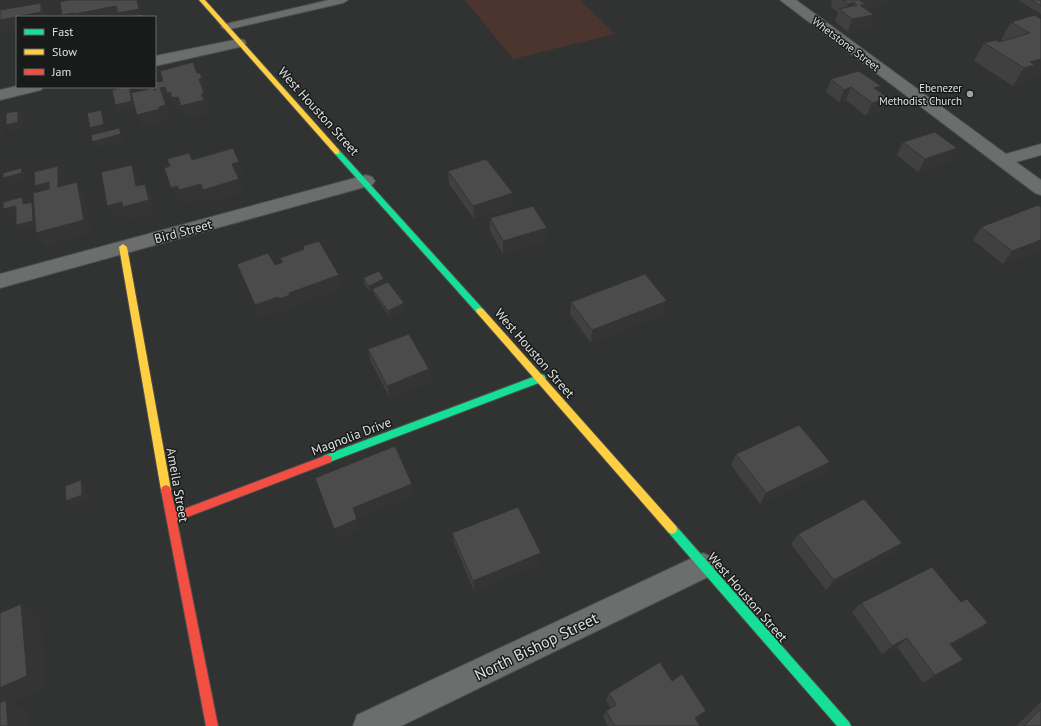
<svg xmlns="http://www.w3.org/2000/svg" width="1041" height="726" font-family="'PT Sans',sans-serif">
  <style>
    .green { fill: #4d352f }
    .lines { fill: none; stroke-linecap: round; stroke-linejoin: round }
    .lane-casing { stroke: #4d4e4e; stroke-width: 2 }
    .street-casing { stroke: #4d4e4e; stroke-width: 2 }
    .fast-casing { stroke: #4d4e4e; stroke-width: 2 }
    .slow-casing { stroke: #4d4e4e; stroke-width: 2 }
    .jam-casing { stroke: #4d4e4e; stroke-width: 2 }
    .lane { fill: #6c6d6d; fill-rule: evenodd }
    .street { fill: #6c6d6d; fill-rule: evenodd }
    .fast { fill: #16e098; fill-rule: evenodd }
    .slow { fill: #ffcf43; fill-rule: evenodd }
    .jam { fill: #f24e42; fill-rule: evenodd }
    .wall { fill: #404040 }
    .shaded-wall { fill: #343434 }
    .building { fill: #4a4b4a; stroke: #343434 }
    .poi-dot { fill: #a1a3a3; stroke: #191b1a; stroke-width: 1.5 }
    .labels { text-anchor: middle; stroke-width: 3; stroke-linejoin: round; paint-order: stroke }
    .far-street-label { font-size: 11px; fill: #dee0e0; stroke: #191b1a }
    .far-poi-label { font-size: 11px; fill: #dee0e0; stroke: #191b1a; text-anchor: end }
    .street-label { font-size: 13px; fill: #dee0e0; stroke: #191b1a }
    .near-street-label { font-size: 16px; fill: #dee0e0; stroke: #191b1a }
  </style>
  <rect width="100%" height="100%" fill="#313232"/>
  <path class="green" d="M465,0H580L615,34L513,59Z"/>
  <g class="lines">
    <defs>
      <path id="lane" d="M329,0H348L343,3L226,30L221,27L226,24Z"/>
      <g id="street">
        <path d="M780,0H796L1006,154L1041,144V155L1016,162L1041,180V195L1035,193Z"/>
        <path d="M239,39L244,40L246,43L244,46L155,66V56Z"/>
        <path d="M17,86V87H43L41,90L0,100V90Z"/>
        <path d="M366,175L372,177L375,181L372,185L0,288V274Z"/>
        <path d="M703,553L712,557L716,566L712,575L401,726H353L357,715Z"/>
      </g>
      <g id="fast">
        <path d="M335,150H339L483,309L484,311L483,313H477L335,154Z"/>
        <path d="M541,374L544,375L546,378L544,381L327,463L323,462L322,459L323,456Z"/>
        <path d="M672,524L676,526L849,722L851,726H837L668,532L667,529L668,526Z"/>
      </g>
      <g id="slow">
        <path d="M199,0H205L339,150V154H335Z"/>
        <path d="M123,244L127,247L171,490L170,493L166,495L162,493L161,490L119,247Z"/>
        <path d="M480,308L483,309L676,526L677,529L676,532L672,534L668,532L477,313L476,311L477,309Z"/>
      </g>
      <path id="jam" d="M327,455L331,456L332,459L331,462L177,521L218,726H206L161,490L162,487L166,485L170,487L176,512Z"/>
    </defs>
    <use href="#lane" class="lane-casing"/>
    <use href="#street" class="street-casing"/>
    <use href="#fast" class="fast-casing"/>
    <use href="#slow" class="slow-casing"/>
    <use href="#jam" class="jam-casing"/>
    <use href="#lane" class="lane"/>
    <use href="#street" class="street"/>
    <use href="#fast" class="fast"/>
    <use href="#slow" class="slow"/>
    <use href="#jam" class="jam"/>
  </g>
  <g class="wall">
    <path d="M832,0H888L886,4L866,9L874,15L869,27L848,32L835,21L838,12L831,7L832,4L831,3Z"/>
    <path d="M1018,0H1041V14Z"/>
    <path d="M1041,19V74L1027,78L1024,83L1013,86L974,61L984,43L999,42L1003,41L1001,40L1011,22Z"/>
    <path d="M831,79L878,91L888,98L882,111L866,116L846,100L839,102L826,92Z"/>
    <path d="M903,142L957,148L950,161L918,172L897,155Z"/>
    <path d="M448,171L513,193V206L474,219L449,184Z"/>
    <path d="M490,218L546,241L503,254L490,231Z"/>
    <path d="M981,227L1041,249L1003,264L973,240Z"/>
    <path d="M363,278L385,283L404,303L405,310L390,317L374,295L373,291L370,292L365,285Z"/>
    <path d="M571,302L664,314L591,343L570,314Z"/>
    <path d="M368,349L429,369L431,381L390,398L371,362Z"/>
    <path d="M736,454L830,462L823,473L760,504L731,465Z"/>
    <path d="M452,533L540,563L474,591L454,543Z"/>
    <path d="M798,534L902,543L893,553L826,590L791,544Z"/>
    <path d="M961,602L988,623L976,632L951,645L963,660L950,668L923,683L897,647L882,654L852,612L861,603Z"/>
    <path d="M672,681L701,717L697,720L700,726H608L603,717L606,711L611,708L606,700L609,693Z"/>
    <path d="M1041,702V726H1016Z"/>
  </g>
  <g class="shaded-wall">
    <path d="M55,0H89L58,6Z"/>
    <path d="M137,0H141L143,8H140L143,17H64L62,15Z"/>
    <path d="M858,0H888L886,4L863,9Z"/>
    <path d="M854,2L849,15L845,13L848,4Z"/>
    <path d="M41,3L47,15V17H17V30L2,33L0,30V20Z"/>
    <path d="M874,15L869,27L848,32L852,19Z"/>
    <path d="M1041,59V74L1027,78L1024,83L1013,86L1024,68L1030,62Z"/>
    <path d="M193,62L199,79L202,78L207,91L204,92Z"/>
    <path d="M881,86L875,99L874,88Z"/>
    <path d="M129,87L132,93L135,108L119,112L115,105Z"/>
    <path d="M165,87L170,92L178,97L204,93L209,106L206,107L209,113L186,119L183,110L177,111L175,105L172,106L170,100L166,101L171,118L164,120L159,107L160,88Z"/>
    <path d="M851,87L846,100L839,102L844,90Z"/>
    <path d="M888,98L882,111L866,116L872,103Z"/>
    <path d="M160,109L165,122L143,128L137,115Z"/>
    <path d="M101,110L104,116L107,131L93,134L90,128Z"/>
    <path d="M18,111L22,117V129L10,132L6,125Z"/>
    <path d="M0,114L2,118L3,134L0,135Z"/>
    <path d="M119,128L123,135L124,141L96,148L92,142Z"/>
    <path d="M957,148L950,161L918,172L925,159Z"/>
    <path d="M239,162L244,175L237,177L232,164Z"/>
    <path d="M132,165L138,178L143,199L136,186Z"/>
    <path d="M58,166L66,179V200L58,187Z"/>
    <path d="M21,168L26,175V180L8,185L3,178Z"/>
    <path d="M239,179L244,192L208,203L206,198L185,204L179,190L201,184Z"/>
    <path d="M49,182L57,196L44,199L35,186Z"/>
    <path d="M77,182L85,195L91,233L45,246L36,233Z"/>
    <path d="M145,184L151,197L155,213L130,220L128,216L114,219L107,206Z"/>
    <path d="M177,186L183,199L177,201L171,188Z"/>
    <path d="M513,193V206L474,219L473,206Z"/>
    <path d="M22,197L27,204H23Z"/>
    <path d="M32,202L36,209L37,228L21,232L16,225Z"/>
    <path d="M16,206L20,213L8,216L3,209Z"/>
    <path d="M547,228L546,241L503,254V241Z"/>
    <path d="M1041,240V249L1003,264L1012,251Z"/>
    <path d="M339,275L342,288L294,306L295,308L283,312V310L260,318L255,305Z"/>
    <path d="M384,279L386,285L372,289L373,291L370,292L369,286Z"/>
    <path d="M667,301L664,314L591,343L592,330Z"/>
    <path d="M404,303L405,310L390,317L388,311Z"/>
    <path d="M429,369L431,381L390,398L387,386Z"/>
    <path d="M830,462L823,473L760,504L766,493Z"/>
    <path d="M81,480L86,486L88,501L72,506L66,501Z"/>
    <path d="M412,484L415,495L357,519L361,529L339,539L334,529L353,508Z"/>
    <path d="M902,543L893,553L826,590L834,580Z"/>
    <path d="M541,553L540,563L474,591L473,581Z"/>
    <path d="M21,604L40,617L47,687L11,703L27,710L28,726H8L0,708V688Z"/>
    <path d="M988,623L976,632L938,652L950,644Z"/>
    <path d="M907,638L897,647L882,654L892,646Z"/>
    <path d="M963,660L950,668L923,683L935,675Z"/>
    <path d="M706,711L701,717L690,724L695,718Z"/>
  </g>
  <g class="building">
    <path d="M70,0H137L139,9L118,13L116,6L75,14L74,13L62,15L60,2Z"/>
    <path d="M843,0H860L865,4L860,5L874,15L852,19L839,9L857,5L854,2L848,4Z"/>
    <path d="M1031,0H1041V6Z"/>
    <path d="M41,3V12L0,20V10Z"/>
    <path d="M142,14L143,17H128Z"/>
    <path d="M1035,15L1041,19V59L1030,62L1035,65L1024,68L984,43L996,40L999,42L1030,33L1011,22Z"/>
    <path d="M193,62L197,73H200L202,78L199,79L204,93L201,94L204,100L181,106L178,97L172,98L170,92L167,93L165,87L160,88L166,105L159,107L160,109L137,115L131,93L153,88L154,90H156L155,82L163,81L160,71Z"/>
    <path d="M859,71L881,86L874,88L888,98L872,103L851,87L844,90L831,79Z"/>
    <path d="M125,87H129L132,101L115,105L112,90Z"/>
    <path d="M101,110L104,124L90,128L87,113Z"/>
    <path d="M18,111V122L6,125V113Z"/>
    <path d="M119,128L121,134L92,142L91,135Z"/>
    <path d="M935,132L957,148L925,159L903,142Z"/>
    <path d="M233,148L239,162L232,164L239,179L203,190L201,184L179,190L177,186L171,188L164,168L170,166L167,159L189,153L192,160Z"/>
    <path d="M486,159L513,193L473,206L448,171Z"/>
    <path d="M132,165L136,186L145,184L149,200L123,207L122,202L107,206L101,172Z"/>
    <path d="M58,166V187L77,182L84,220L36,233L33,193L49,189V182L35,186L34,172Z"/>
    <path d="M21,168L22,173L3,178V173Z"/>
    <path d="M22,197L23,204L32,202L33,221L16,225V206L3,209V202Z"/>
    <path d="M1038,205L1041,207V240L1012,251L981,227Z"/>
    <path d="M533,206L547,228L503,241L490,218Z"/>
    <path d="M319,241L339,275L289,293L290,295L279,299L278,297L255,305L237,264L268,253L275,265L283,262L280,258L304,249L303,246Z"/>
    <path d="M379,271L384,279L369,286L363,278Z"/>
    <path d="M645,274L667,301L592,330L571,302Z"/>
    <path d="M388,282L404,303L388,311L372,289Z"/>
    <path d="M409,334L429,369L387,386L368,349Z"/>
    <path d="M799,425L830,462L766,493L736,454Z"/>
    <path d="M395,446L412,484L353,508L357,519L334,529L315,478Z"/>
    <path d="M81,480L82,495L66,501L65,486Z"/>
    <path d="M864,499L902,543L834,580L798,534Z"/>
    <path d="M518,507L541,553L473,581L452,533Z"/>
    <path d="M932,567L961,602L967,599L988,623L950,644L963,660L935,675L907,638L892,646L861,603Z"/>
    <path d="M21,604L27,676L0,688V613Z"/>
    <path d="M660,662L672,681L682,674L706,711L695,718L700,726H615L606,711L616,705L609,693Z"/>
    <path d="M6,700L8,726H0V703Z"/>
    <path d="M1041,709V726H1024Z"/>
  </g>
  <circle class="poi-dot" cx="970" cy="94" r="4"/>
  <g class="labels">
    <g class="far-street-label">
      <text transform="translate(846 44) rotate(37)" y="4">Whetstone Street</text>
    </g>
    <g class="far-poi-label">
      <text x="962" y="92">Ebenezer<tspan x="962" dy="13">Methodist Church</tspan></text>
    </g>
    <g class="street-label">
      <text transform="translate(319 111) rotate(48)" y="5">West Houston Street</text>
      <text transform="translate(183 231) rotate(-15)" y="5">Bird Street</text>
      <text transform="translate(535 353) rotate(49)" y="5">West Houston Street</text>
      <text transform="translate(351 436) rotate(-21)" y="5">Magnolia Drive</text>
      <text transform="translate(178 485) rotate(80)" y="5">Ameila Street</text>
      <text transform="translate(748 597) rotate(49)" y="5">West Houston Street</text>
    </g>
    <g class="near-street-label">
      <text transform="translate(536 646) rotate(-26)" y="6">North Bishop Street</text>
    </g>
  </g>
  <rect x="16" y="16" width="140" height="72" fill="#191b1a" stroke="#686a69"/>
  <rect x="24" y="29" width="20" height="6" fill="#16e098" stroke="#686a69"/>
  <text x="52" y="36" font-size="12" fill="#dee0e0">Fast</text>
  <rect x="24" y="49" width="20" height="6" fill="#ffcf43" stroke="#686a69"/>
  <text x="52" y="56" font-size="12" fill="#dee0e0">Slow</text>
  <rect x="24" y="69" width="20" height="6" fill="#f24e42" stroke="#686a69"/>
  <text x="52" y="76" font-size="12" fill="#dee0e0">Jam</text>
</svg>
